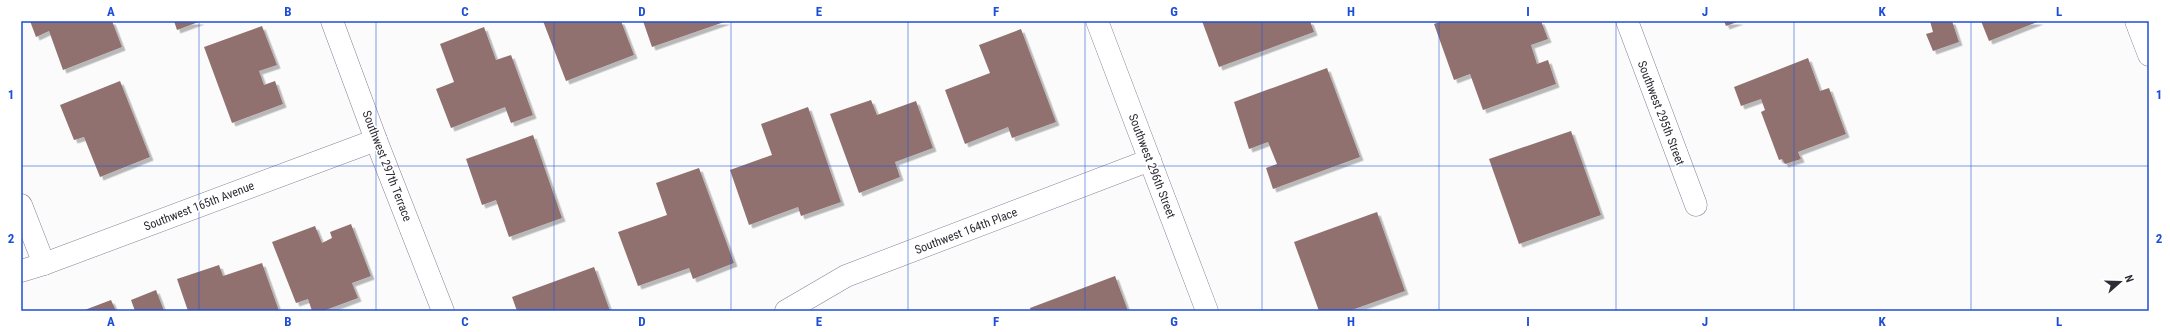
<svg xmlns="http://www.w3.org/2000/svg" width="2170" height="332" font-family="'Roboto Condensed',sans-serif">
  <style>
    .building { fill: #90716f; filter: url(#shadow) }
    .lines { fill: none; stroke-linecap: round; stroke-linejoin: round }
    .minor-casing { stroke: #8b8099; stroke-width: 23 }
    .minor { stroke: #fff; stroke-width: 22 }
    .grid { fill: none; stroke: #1d4ed8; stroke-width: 1; stroke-opacity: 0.55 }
    .labels { text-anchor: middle; stroke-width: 3; stroke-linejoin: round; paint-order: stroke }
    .street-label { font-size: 12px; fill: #302c36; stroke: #fff }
    .neatline { fill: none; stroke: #1d4ed8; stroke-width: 1.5 }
    .grid-label { font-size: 13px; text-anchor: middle; font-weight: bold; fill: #1d4ed8 }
  </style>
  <defs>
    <filter id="shadow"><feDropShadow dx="3.5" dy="3.5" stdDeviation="0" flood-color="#0004"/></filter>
  </defs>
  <rect width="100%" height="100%" fill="#fbfbfb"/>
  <g class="building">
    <path d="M30,21H112L122,47L63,70L49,31L36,37Z"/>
    <path d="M174,21H201L177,30Z"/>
    <path d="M543,21H621L634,55L566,81Z"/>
    <path d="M643,21H727L652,47Z"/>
    <path d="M1202,21H1310L1314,32L1219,67Z"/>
    <path d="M1442,21H1541L1548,39L1531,45L1537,64L1548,60L1556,84L1483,110L1470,74L1454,80L1434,24Z"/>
    <path d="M1724,21H1740L1726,26Z"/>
    <path d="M1930,21H1952L1959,42L1933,51L1926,34L1933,32Z"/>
    <path d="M1981,21H2040L1989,41Z"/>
    <path d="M262,26L277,65L259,71L264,85L275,81L283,104L232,123L204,47Z"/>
    <path d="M484,27L496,60L511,55L533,115L511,123L505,107L451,128L436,89L454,82L440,44Z"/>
    <path d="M1021,29L1056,122L1012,138L1008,127L965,144L945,90L990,73L979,45Z"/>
    <path d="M1808,58L1820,91L1829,88L1846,134L1798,152L1801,159L1785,164L1782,159L1779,160L1761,112L1765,110L1761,99L1741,106L1734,87Z"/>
    <path d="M1327,68L1360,157L1273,189L1266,168L1277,164L1268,142L1249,149L1234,102Z"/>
    <path d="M120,81L150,157L100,177L84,137L74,140L60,105Z"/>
    <path d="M871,100L877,115L916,101L933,148L895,162L900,177L859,193L830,114Z"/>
    <path d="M808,107L841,202L801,216L798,207L749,225L730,170L772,155L761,124Z"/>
    <path d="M1571,131L1601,215L1519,244L1489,159Z"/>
    <path d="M533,135L562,218L509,237L496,200L482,205L466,159Z"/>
    <path d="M699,168L734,263L693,279L689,268L638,286L618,232L667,215L656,183Z"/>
    <path d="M1377,212L1405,291L1349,311H1319L1294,242Z"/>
    <path d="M351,224L371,276L352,283L358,298L323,311H312L308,299L296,303L272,242L315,226L322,243L332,238L330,232Z"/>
    <path d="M262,263L279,311H188L177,279L219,265L223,276Z"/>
    <path d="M594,267L610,311H517L512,297Z"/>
    <path d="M1115,276L1128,311H1031L1030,308Z"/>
    <path d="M156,290L164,311H135L131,300Z"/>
    <path d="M111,300L116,311H82Z"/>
  </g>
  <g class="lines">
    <defs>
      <g id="minor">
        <path d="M332,21L376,140L443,311"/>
        <path d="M1097,21L1207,311"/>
        <path d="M1627,21L1696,205"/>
        <path d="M2136,21L2149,55"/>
        <path d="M21,205L44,264"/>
        <path d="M21,271L44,264L376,140"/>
        <path d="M786,311L846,276L1150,160"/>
      </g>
    </defs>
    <use href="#minor" class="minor-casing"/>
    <use href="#minor" class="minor"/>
  </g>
  <path class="grid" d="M199,21V311M376,21V311M554,21V311M731,21V311M908,21V311M1085,21V311M1262,21V311M1439,21V311M1616,21V311M1794,21V311M1971,21V311M21,166H2149"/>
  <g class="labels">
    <g class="street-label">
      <text transform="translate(1661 113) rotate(69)" y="4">Southwest 295th Street</text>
      <text transform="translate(387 166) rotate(69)" y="4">Southwest 297th Terrace</text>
      <text transform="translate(1152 166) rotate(69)" y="4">Southwest 296th Street</text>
      <text transform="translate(199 206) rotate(-21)" y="4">Southwest 165th Avenue</text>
      <text transform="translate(966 231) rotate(-21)" y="4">Southwest 164th Place</text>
    </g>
  </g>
  <rect width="2170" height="332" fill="none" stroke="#ffffff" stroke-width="44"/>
  <g transform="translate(2120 282) rotate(70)" stroke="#ffffff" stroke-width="3" paint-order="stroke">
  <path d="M0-3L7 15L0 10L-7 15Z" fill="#302c36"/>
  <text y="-6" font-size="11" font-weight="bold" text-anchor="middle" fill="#302c36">N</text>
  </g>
  <rect x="22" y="22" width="2126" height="288" class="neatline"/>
  <g class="grid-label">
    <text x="111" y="16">A</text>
    <text x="288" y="16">B</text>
    <text x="465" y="16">C</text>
    <text x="642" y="16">D</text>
    <text x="819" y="16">E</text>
    <text x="996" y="16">F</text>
    <text x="1174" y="16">G</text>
    <text x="1351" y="16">H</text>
    <text x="1528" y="16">I</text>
    <text x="1705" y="16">J</text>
    <text x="1882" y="16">K</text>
    <text x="2059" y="16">L</text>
    <text x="11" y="99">1</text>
    <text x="2159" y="99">1</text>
    <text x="11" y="243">2</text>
    <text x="2159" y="243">2</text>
    <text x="111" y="326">A</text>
    <text x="288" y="326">B</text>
    <text x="465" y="326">C</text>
    <text x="642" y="326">D</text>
    <text x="819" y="326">E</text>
    <text x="996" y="326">F</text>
    <text x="1174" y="326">G</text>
    <text x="1351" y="326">H</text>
    <text x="1528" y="326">I</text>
    <text x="1705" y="326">J</text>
    <text x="1882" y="326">K</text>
    <text x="2059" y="326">L</text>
  </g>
</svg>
